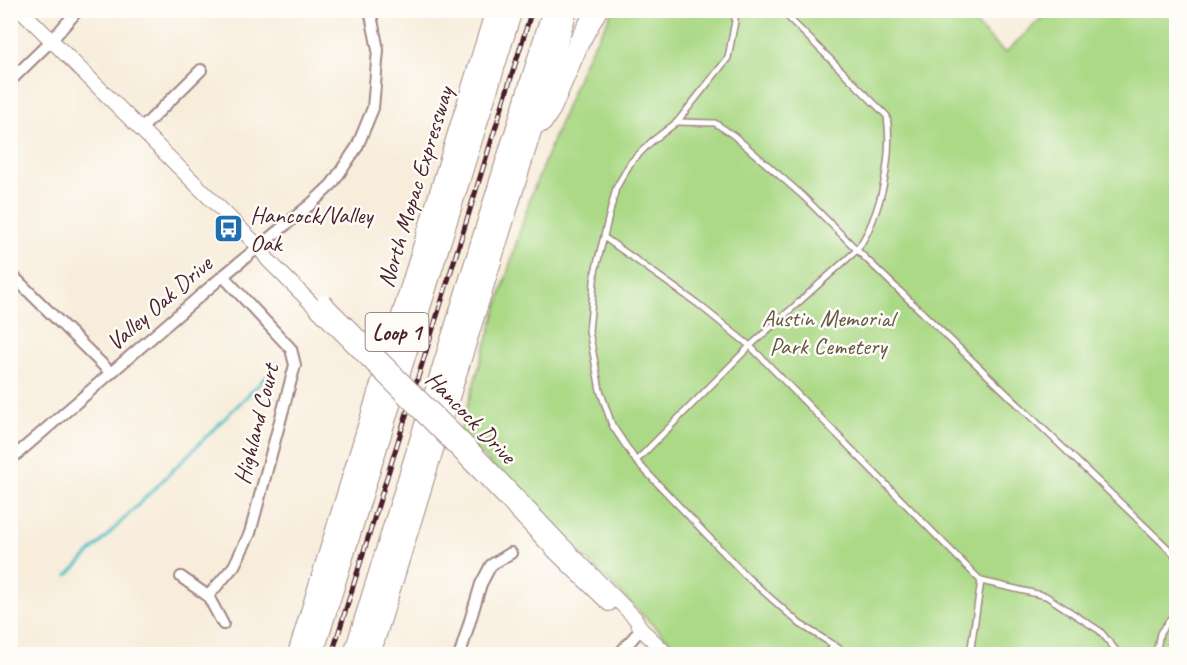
<svg xmlns="http://www.w3.org/2000/svg" width="1187" height="665" font-family="Caveat,sans-serif">
  <style>
    .green { fill: #abd986; stroke: #7a7c58; stroke-width: 1.5 }
    .lines { fill: none; stroke-linecap: round; stroke-linejoin: round }
    .stream { stroke: #50bfc5; stroke-width: 3 }
    .service-casing { stroke: #a18683; stroke-width: 8 }
    .minor-casing { stroke: #a18683; stroke-width: 14 }
    .tertiary-casing { stroke: #a18683; stroke-width: 16 }
    .motorway-casing { stroke: #a18683; stroke-width: 22 }
    .service { stroke: #fff; stroke-width: 5 }
    .minor { stroke: #fff; stroke-width: 10 }
    .tertiary { stroke: #fff; stroke-width: 14 }
    .motorway { stroke: #fff; stroke-width: 20 }
    .rail-casing { stroke: #4a1f2b; stroke-width: 5 }
    .rail { stroke: #fdfcf7; stroke-width: 3; stroke-dasharray: 9; stroke-linecap: butt }
    .tertiary-bridge-casing { stroke: #a18683; stroke-width: 16; stroke-linecap: butt }
    .tertiary-bridge { stroke: #fff; stroke-width: 14 }
    .labels { text-anchor: middle; stroke-width: 5; stroke-linejoin: round; paint-order: stroke }
    .shield { fill: #fdfcf7; stroke: #806168; stroke-width: 1.5 }
    .shield-label { font-size: 22px; font-weight: bold; fill: #4a1f2b }
    .street-label { font-size: 24px; fill: #4a1f2b; stroke: #fdfcf7 }
    .poi-label { font-size: 24px; fill: #4a1f2b; stroke: #fdfcf7; text-anchor: start }
    .park-label { font-size: 24px; fill: #675746; stroke: #fdfcf7 }
  </style>
  <rect width="100%" height="100%" fill="#fdfcf7"/>
  <filter id="ink" filterUnits="userSpaceOnUse"><feTurbulence type="fractalNoise" baseFrequency=".0167" numOctaves="2"/><feDisplacementMap in="SourceGraphic" scale="12" xChannelSelector="R" yChannelSelector="G"/><feConvolveMatrix kernelMatrix="1 2 1 2 8 2 1 2 1" color-interpolation-filters="sRGB"/></filter>
  <filter id="wash" filterUnits="userSpaceOnUse"><feTurbulence type="fractalNoise" baseFrequency=".008" numOctaves="4" result="noise"/><feDisplacementMap in="SourceGraphic" scale="24" xChannelSelector="R" yChannelSelector="G"/><feGaussianBlur stdDeviation="1.35" result="paint"/><feColorMatrix in="noise" values="0 0 0 0 0 0 0 0 0 0 0 0 0 0 0 0 0 1.4 0 .05"/><feComposite in="paint" operator="in"/></filter>
  <g filter="url(#wash)">
    <rect width="100%" height="100%" fill="#f8eddb"/>
    <path class="green" d="M613,11H962L1005,53L1049,11H1176V654H682L459,433L530,198L584,62Z"/>
    <g class="lines">
      <path class="stream" d="M68,575L280,363"/>
    </g>
  </g>
  <g filter="url(#ink)">
    <g class="lines">
      <defs>
        <g id="service">
          <path d="M735,10V21L728,58L677,122L651,142L631,162L616,188L595,272L589,331L600,390L612,425L636,461L746,576L800,624L848,654"/>
          <path d="M677,122L715,123L733,135L803,196L857,250C881,215 893,158 887,116L781,10"/>
          <path d="M605,238L698,304L750,346L981,581L1046,596L1100,631L1119,654"/>
          <path d="M636,461L750,346L857,250L1176,556"/>
          <path d="M826,654L833,646"/>
          <path d="M970,654L981,581"/>
          <path d="M1156,654L1160,633L1176,611"/>
        </g>
        <g id="minor">
          <path d="M10,81L52,40L78,10"/>
          <path d="M141,129L201,70"/>
          <path d="M10,273L111,373"/>
          <path d="M10,460L223,276L311,204L332,184L357,147L373,108L378,50L370,10"/>
          <path d="M181,577L208,596L223,624"/>
          <path d="M208,596L234,566L250,533L295,365L291,349L223,276"/>
          <path d="M460,654L481,584L491,565L511,553"/>
          <path d="M619,654L641,629"/>
        </g>
        <g id="tertiary">
          <path d="M21,10L258,246L268,260L316,308"/>
          <path d="M563,545L635,618L641,629L667,654"/>
          <path d="M556,553L609,604"/>
        </g>
        <g id="motorway">
          <path d="M542,122L551,108L579,42L597,10"/>
          <path d="M298,654L496,10"/>
          <path d="M313,654L512,10"/>
          <path d="M354,654L553,10"/>
          <path d="M370,654L528,141L567,10"/>
        </g>
      </defs>
      <use href="#service" class="service-casing"/>
      <use href="#minor" class="minor-casing"/>
      <use href="#tertiary" class="tertiary-casing"/>
      <use href="#motorway" class="motorway-casing"/>
      <use href="#service" class="service"/>
      <use href="#minor" class="minor"/>
      <use href="#tertiary" class="tertiary"/>
      <use href="#motorway" class="motorway"/>
      <defs>
        <path id="rail" d="M332,654L532,10"/>
      </defs>
      <use href="#rail" class="rail-casing"/>
      <use href="#rail" class="rail"/>
      <defs>
        <g id="tertiary-bridge">
          <path d="M324,302L471,448L563,545"/>
          <path d="M316,308L485,478L556,553"/>
        </g>
      </defs>
      <use href="#tertiary-bridge" class="tertiary-bridge-casing"/>
      <use href="#tertiary-bridge" class="tertiary-bridge"/>
    </g>
  </g>
  <defs>
    <symbol id="bus-square" viewBox="-11 -11 22 22"><rect x="-9" y="-9" width="18" height="18" rx="4" fill="#1f6fb2" stroke="#fdfcf7"/><path d="M-5-6H5V4H4V6H2V4H-2V6H-4V4H-5ZM-3.5-4V0h7V-4ZM-3.5 1.2v1.5H-2V1.2ZM2 1.2v1.5H3.5V1.2Z" fill="#fff"/></symbol>
  </defs>
  <g fill-rule="evenodd">
    <use href="#bus-square" x="212" y="212" width="33" height="33"/>
  </g>
  <g class="labels">
    <rect class="shield" x="365.5" y="313" width="63" height="38" rx="4.5"/>
    <g class="shield-label">
      <text x="397" y="340">Loop 1</text>
    </g>
    <g class="street-label">
      <text transform="translate(415 187) rotate(-73)" y="8">North Mopac Expressway</text>
      <text transform="translate(159 303) rotate(-41)" y="8">Valley Oak Drive</text>
      <text transform="translate(471 417) rotate(46)" y="8">Hancock Drive</text>
      <text transform="translate(256 424) rotate(-76)" y="8">Highland Court</text>
    </g>
    <g class="poi-label">
      <text x="250" y="223">Hancock/Valley<tspan x="250" dy="28">Oak</tspan></text>
    </g>
    <g class="park-label">
      <text x="828" y="326">Austin Memorial<tspan x="828" dy="28">Park Cemetery</tspan></text>
    </g>
  </g>
  <rect width="1187" height="665" fill="none" stroke="#fdfcf7" stroke-width="36"/>
</svg>
